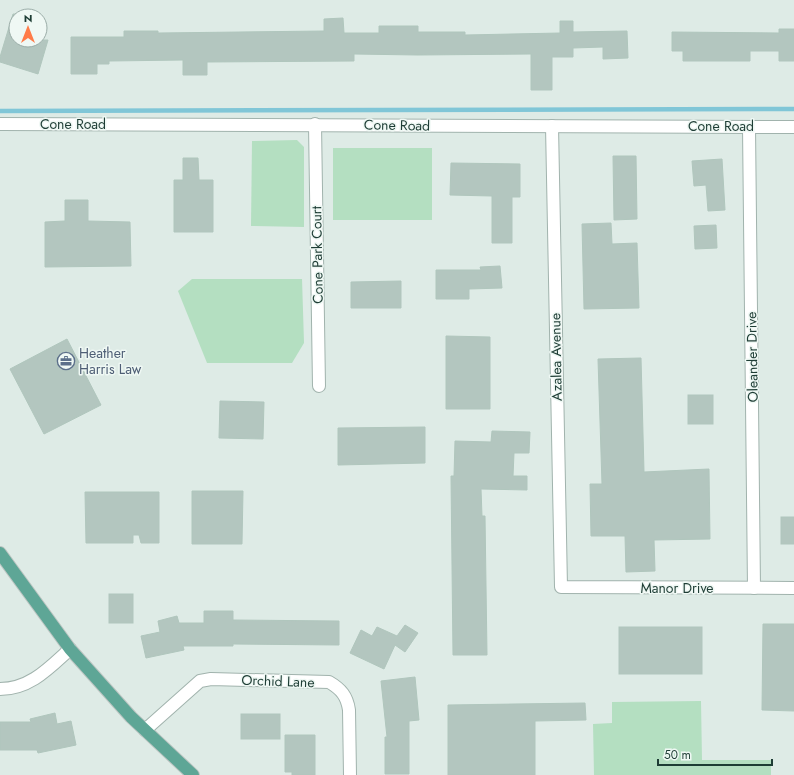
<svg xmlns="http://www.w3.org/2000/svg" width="794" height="775" font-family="Jost,sans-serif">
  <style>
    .green { fill: #b4dfc1 }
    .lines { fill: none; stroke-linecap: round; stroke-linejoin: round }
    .stream { stroke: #80c6d7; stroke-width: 4.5 }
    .building { fill: #b3c6bf; stroke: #b0c6bd }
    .minor-casing { stroke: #a1b3ad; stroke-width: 14 }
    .major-casing { stroke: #bcc5c2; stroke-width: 14 }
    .minor { stroke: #fff; stroke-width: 12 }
    .major { stroke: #5ea696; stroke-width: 12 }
    .labels { text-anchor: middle; stroke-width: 3; stroke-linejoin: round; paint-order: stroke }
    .street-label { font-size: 14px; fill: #1e3d35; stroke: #eff8f4 }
    .service-label { font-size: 14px; fill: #4e5e75; stroke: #eff8f4; text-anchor: start }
  </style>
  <rect width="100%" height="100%" fill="#deebe6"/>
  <g class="green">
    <path d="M297,140L304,147V227L251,226L252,141Z"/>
    <rect x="333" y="148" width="99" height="72"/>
    <path d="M192,279H302L304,343L292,363H207L178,291Z"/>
    <path d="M701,701L702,760H771V775H594L593,724L612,723V702Z"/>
  </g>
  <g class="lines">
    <path class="stream" d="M0,111L794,109"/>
  </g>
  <g class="building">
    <path d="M13,14H16V40H48L38,74L0,62V57Z"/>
    <path d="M343,18L344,33H379V26H418V32H465V35L560,33V21H573V32L627,31L628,58L603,59V47L573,48V57H552V90H531V54L418,55L354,54V61L207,62V75H183V60L109,61V64H97V74H71V37H124V31H158V33L324,31V19Z"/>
    <path d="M779,29H794V61H779V51H750V61H683V51H672V32L779,33Z"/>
    <path d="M613,156H636L637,219L614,220Z"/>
    <path d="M183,158H198L199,180H213V232H174V180H183Z"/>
    <path d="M722,159L725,210L708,211L706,185L694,186L692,161Z"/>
    <path d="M451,163L520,164V197H512V243H492V196L450,195Z"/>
    <path d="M65,200H88V221L130,222L131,266L45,267V222L65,221Z"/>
    <path d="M611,223L612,244L637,243L639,308L584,309L582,224Z"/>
    <path d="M716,225L717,248L695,249L694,226Z"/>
    <path d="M500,266L502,288L469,289V299H436V270H481L480,267Z"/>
    <path d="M401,281V308H351V282Z"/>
    <path d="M446,336L490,337V409H446Z"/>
    <path d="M67,339L101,405L44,434L10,369Z"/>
    <path d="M641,358L644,472L709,469L710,539L654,540L655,571L626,572L625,536H591L590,484H602L598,359Z"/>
    <rect x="688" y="395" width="25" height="29"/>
    <path d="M220,401L264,402L263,439L219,438Z"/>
    <path d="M425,427V463L338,465V428Z"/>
    <path d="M492,431L530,432L529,453H514L513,476H527V490L481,489L482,516H485L487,655H453L451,476H454L455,441L491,442Z"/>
    <path d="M192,491H243L242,544H192Z"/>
    <path d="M85,492H159V543H141L139,535H133V543H86Z"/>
    <rect x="781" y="517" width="13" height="27"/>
    <rect x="109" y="594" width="24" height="29"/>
    <path d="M204,611H233V620L339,621V645L233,644V646H183L184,650L146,658L141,636L160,632L158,621L177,616L179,623H204Z"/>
    <path d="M763,624H794V711L762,710Z"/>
    <path d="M405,625L418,633L405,652L395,645L384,669L350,653L361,630L372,636L377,627L397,636Z"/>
    <rect x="619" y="627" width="83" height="47"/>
    <path d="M415,677L419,720L409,721V774H385V737H387L381,681Z"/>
    <path d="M585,703L586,720L535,721V775H448V705Z"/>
    <path d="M55,713L57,724L71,721L76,745L38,753L37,750H0V722H31L30,719Z"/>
    <rect x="241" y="714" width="39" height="25"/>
    <path d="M285,735H315V775H292V772H285Z"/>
  </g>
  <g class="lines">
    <defs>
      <g id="minor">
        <path d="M0,124L794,127"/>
        <path d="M315,124L319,386"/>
        <path d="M552,126L561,587L794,588"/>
        <path d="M749,127L754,588"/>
        <path d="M0,689C30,689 49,668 70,649"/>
        <path d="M145,730L200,681L211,679L329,682C341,689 347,696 349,710L350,775"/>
      </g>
      <path id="major" d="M0,553L70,649L131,717L193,775"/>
    </defs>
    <use href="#minor" class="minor-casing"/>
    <use href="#major" class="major-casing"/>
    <use href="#minor" class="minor"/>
    <use href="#major" class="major"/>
  </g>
  <defs>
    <symbol id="office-ring" viewBox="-11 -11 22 22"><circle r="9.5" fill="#eff8f4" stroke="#5c6f8a" stroke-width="1.5"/><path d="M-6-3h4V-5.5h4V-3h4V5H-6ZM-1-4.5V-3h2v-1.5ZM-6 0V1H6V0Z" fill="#5c6f8a"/></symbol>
  </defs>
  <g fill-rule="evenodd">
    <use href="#office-ring" x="56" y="351" width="20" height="20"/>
  </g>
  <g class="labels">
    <g class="street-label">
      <text x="73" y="129">Cone Road</text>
      <text transform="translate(397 125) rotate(1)" y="5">Cone Road</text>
      <text x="721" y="131">Cone Road</text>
      <text transform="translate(317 255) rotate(-91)" y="5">Cone Park Court</text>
      <text transform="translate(556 357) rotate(-91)" y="5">Azalea Avenue</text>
      <text transform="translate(752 357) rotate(-91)" y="5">Oleander Drive</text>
      <text x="677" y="593">Manor Drive</text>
      <text transform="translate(278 681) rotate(2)" y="5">Orchid Lane</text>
    </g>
    <g class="service-label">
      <text x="79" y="358">Heather<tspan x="79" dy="16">Harris Law</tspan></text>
    </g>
  </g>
  <g transform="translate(28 28)"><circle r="19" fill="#eff8f4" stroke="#9bada8"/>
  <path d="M0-3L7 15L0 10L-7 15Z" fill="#ff7b48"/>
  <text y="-6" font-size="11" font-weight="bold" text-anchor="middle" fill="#1e3d35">N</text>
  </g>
  <path d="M658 759v6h114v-6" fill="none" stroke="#1e3d35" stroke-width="2"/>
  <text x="664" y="759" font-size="12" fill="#1e3d35" stroke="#eff8f4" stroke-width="3" paint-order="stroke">50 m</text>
</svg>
